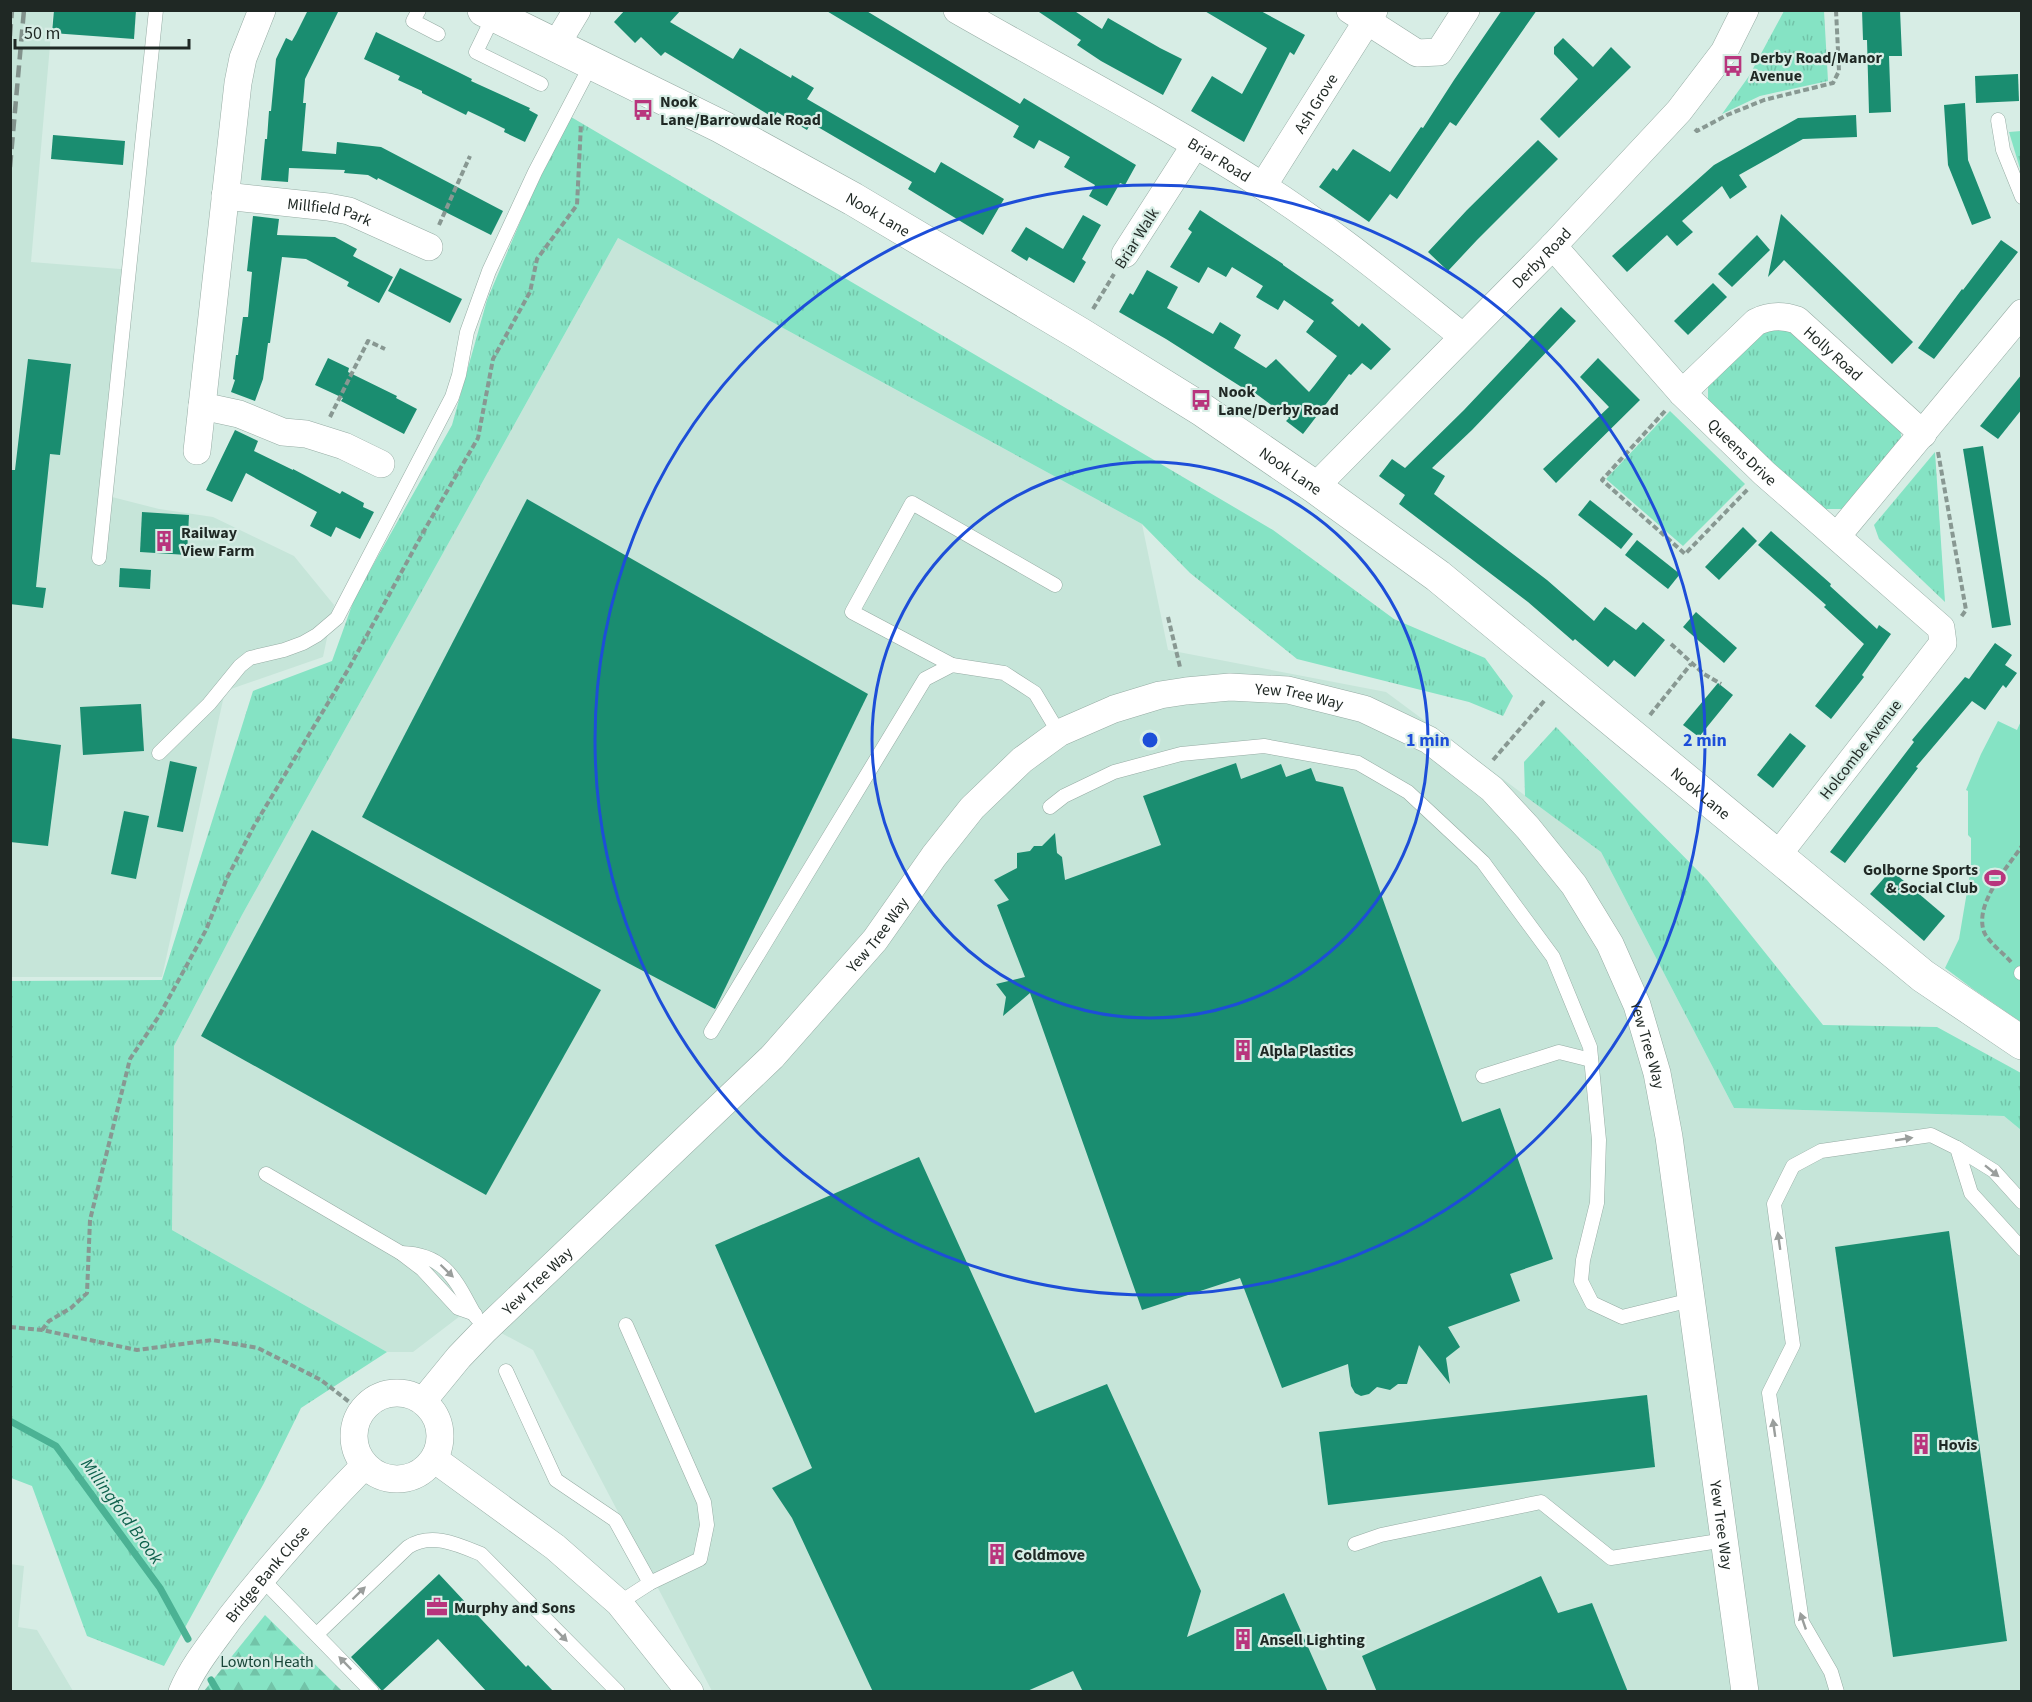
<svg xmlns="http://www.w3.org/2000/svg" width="2032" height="1702" font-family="'Source Sans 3',sans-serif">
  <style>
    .built { fill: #c6e5d9 }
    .grass { fill: url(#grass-tufts) }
    .forest { fill: url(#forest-firs) }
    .pitch { fill: #85e3c4 }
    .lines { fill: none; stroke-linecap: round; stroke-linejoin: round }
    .stream { stroke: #4bb294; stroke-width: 7 }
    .building { fill: #1a8d70 }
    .service-casing { stroke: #96aca4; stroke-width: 15 }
    .minor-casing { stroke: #96aca4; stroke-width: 28 }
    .tertiary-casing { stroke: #96aca4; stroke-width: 34 }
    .path { stroke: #889892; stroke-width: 4; stroke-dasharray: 6 3; stroke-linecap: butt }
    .service { stroke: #fff; stroke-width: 14 }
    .minor { stroke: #fff; stroke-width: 27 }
    .tertiary { stroke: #fff; stroke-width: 33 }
    .rail { stroke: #82928c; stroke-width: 4.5; stroke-dasharray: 12 6; stroke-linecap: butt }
    .oneway { fill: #9a9e9c }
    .ring { fill: none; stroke: #1d4ed8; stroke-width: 3 }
    .labels { text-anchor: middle; stroke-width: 4.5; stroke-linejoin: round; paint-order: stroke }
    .poi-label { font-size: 16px; font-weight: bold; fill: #1f2824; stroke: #d7ede5; text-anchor: start }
    .street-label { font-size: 16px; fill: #1f2824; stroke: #d7ede5 }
    .park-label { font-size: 16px; fill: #184538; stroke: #d7ede5 }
    .water-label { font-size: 18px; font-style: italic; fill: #0d614c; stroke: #d7ede5 }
    .centre { fill: #1d4ed8; stroke: #d7ede5; stroke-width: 3 }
    .ring-label { font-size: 18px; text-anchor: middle; font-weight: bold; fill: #1d4ed8; stroke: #d7ede5; stroke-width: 4.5; stroke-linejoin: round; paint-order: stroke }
  </style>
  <defs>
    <pattern id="grass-tufts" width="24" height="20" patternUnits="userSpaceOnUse" patternTransform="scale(1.5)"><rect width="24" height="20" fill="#85e3c4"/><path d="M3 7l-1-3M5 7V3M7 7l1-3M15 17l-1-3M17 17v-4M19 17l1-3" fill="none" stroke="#72c3a8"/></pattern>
    <pattern id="forest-firs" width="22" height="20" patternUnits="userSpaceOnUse" patternTransform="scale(1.5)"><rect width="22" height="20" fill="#85e3c4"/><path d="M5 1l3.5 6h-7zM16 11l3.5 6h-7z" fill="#72c3a8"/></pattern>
  </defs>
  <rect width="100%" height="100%" fill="#d7ede5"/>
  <g class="built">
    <path d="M10,11H53L31,262L133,270L112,497L159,509L213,517L294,556L334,605L323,657L225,691L162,977H11Z"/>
    <path d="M618,238L1142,524L1168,650L1386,692L1601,852L1734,1108L2004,1116L2021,1130V1691H712L533,1350L464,1313L413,1352H387L172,1230L174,1046L242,915Z"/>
    <path d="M10,1564L24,1566L18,1627L37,1630L73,1691H11Z"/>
  </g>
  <g class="grass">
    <path d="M1784,11H1824L1828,81L1760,96L1722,114L1749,76Z"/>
    <path d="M566,114L1273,530L1394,619L1485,658L1513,696L1503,716L1469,702L1297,659L1190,573L1142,524L618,238L242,915L174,1046L172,1230L387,1352L301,1408L264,1483L164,1666L87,1636L32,1486L11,1478L10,981L162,980L253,691L332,661L355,597L452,425L487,300Z"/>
    <path d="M2021,131H2022L2021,172L2009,132Z"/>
    <path d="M1763,326H1785L1900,426L1902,446L1844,509H1821L1708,401V379Z"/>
    <path d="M1670,411L1745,484L1683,546L1606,479Z"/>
    <path d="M1935,452L1945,602L1879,539L1874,525Z"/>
    <path d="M1556,727L1707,880L1823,1025L1937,1027L2021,1073V1130L2004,1116L1734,1108L1601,852L1525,796L1524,762Z"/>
  </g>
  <path class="forest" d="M265,1615L342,1691H204Z"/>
  <path class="pitch" d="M1998,721L2017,730L2021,721V1022L1973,989L1945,968L1959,939L1971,868V838L1968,835V791L1966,790L1981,754Z"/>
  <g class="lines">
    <g class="stream">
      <path d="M10,1421L56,1446L160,1588L188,1639"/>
      <path d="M211,1680L218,1692"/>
    </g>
  </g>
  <g class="building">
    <path d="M54,10H136L134,39L52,33Z"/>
    <path d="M308,10H339L305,79L303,103H306L302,151L336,154L337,142L381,147L503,211L491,235L378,178L377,180L368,175L344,173L345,170L289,168L288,182L261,180L265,139H267L269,111H271L276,59L286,38L292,41L296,34Z"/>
    <path d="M625,10H681L670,22L733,59L740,48L791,78L792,75L814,88L807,99L935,173L941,162L1004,199L983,235L908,189L912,182L811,123L807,130L777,112L774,118L665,52L661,56L641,37L635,43L614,22Z"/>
    <path d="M825,10H865L1020,104L1024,98L1136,165L1125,185L1120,183L1107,206L1089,196L1095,185L1064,167L1070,157L1039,140L1034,149L1013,137L1019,126Z"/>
    <path d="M1036,10H1073L1102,29L1108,18L1160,48L1182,59L1163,95L1101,61L1077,45L1081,40Z"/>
    <path d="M1203,10H1259L1305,35L1294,55L1290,52L1244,142L1191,111L1212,76L1242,94L1267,48Z"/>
    <path d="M1502,10H1537L1456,126L1450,122L1397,199L1390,194L1369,222L1319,187L1333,168L1337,171L1353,149L1390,172L1421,127L1423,128L1454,80Z"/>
    <path d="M1862,10H1900L1902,56H1889L1891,112L1869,113L1867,40H1863Z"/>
    <path d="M376,32L458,72L472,79L471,81L530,108L529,110L538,115L525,142L504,132L505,129L485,119L468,111L466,115L422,93V91L398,80L400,76L364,59Z"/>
    <path d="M1563,38L1593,67L1611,47L1631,67L1559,138L1540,119L1578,79L1554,54V47Z"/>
    <path d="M2018,74L2019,101L1976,103L1975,76Z"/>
    <path d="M1965,103L1968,160L1991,218L1972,225L1948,165L1944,105Z"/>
    <path d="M1856,115L1857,137L1803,139L1739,175L1747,187L1730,199L1722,186L1682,221L1693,232L1677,246L1667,235L1627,272L1612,256L1714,165L1798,118Z"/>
    <path d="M53,135L125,141L123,165L51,159Z"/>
    <path d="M1538,140L1558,159L1477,240L1448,271L1428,252L1467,210Z"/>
    <path d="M1200,210L1283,264V265L1334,300L1331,303L1359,327L1362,323L1391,349L1371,370L1362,363L1351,375L1349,374L1303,434L1286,421L1289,418L1255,393L1254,395L1166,339L1119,312L1130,293L1133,295L1147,270L1178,287L1167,308L1213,334L1220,322L1241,335L1234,348L1266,368L1276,359L1309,392L1314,386L1337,356L1306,332L1314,321L1284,300L1278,310L1256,297L1263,286L1232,267L1226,277L1208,267L1199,283L1170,267L1192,232L1188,229Z"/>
    <path d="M1781,214L1913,342L1892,364L1784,260L1768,277Z"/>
    <path d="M1083,215L1101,225L1082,259L1086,262L1074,283L1029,257L1027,261L1011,251L1026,227L1063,249Z"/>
    <path d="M253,216L279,219L277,235L335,237L357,249L353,256L393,277L379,303L347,286L349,282L306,259L282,257L270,343H268L263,379L255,401L231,392L235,380L233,379L236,355H238L243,317H248L252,272L247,271Z"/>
    <path d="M1757,235L1770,250L1732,287L1718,274Z"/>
    <path d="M2001,240L2018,252L1934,359L1918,348L1962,289L1963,290Z"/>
    <path d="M400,268L462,299L450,323L388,291Z"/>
    <path d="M1713,283L1727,297L1688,335L1674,321Z"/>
    <path d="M1561,307L1576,321L1472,430L1432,468L1445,476L1434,494L1547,580L1594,621L1605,607L1636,630L1643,622L1665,640L1635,677L1614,660L1608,667L1575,639L1573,641L1528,602L1399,504L1405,495L1379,476L1392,459L1405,468L1464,410Z"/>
    <path d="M328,358L349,368L348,372L397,396L396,398L417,409L404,434L341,401L343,398L315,385Z"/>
    <path d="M1598,358L1640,400L1556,483L1543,469L1609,407L1580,377Z"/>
    <path d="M28,359L71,364L60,455L50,454L36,587L46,588L43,608L10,604V481L12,470H15Z"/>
    <path d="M2022,374V409L1998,439L1980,426Z"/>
    <path d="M235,430L258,441L254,451L293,470V469L340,494L342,491L364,503L363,507L374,512L360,539L336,527L331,537L310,526L317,512L246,473L232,502L206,490Z"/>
    <path d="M1983,446L2011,625L1992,628L1963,449Z"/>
    <path d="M527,499L868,694L715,1009L628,963L362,817Z"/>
    <path d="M1590,500L1633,534L1621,549L1578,515Z"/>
    <path d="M142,512L189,515L187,555L140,552Z"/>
    <path d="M1743,527L1757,541L1719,580L1705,567Z"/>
    <path d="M1771,531L1831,584L1830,586L1877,629L1879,625L1891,634L1862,675L1864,677L1831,719L1815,706L1864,644L1824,607L1826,605L1758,545Z"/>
    <path d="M1637,540L1680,574L1668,589L1625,555Z"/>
    <path d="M120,568L151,570L150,589L119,587Z"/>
    <path d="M1696,612L1737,648L1724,663L1683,627Z"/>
    <path d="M1995,643L2012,655L2005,665L2017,673L2006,688L2003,685L1985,710L1972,701L1916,767L1918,768L1845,863L1830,852L1914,742L1912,740L1965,677L1969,679Z"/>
    <path d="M1718,683L1733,695L1699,737L1683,725Z"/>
    <path d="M141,704L144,751L83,755L80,707Z"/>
    <path d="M1790,733L1806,746L1773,788L1757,775Z"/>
    <path d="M10,738L61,745L48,846L10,842Z"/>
    <path d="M170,761L197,767L183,832L157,827Z"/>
    <path d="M1236,763L1241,779L1281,764L1286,777L1311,768L1316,781L1343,787L1462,1122L1500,1108L1553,1259L1510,1274L1520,1301L1448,1327L1460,1347L1446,1358L1450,1384L1419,1345L1407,1384H1398L1390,1390L1377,1387L1369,1394L1361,1396L1355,1393L1351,1386L1348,1364L1282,1388L1240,1278L1142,1310L1030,993L1003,1016L1006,997L996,984L1025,977L997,905L1009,900L994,880L1017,868V853L1030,851L1034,846H1042L1055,833L1057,853L1062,857L1065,880L1161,845L1143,796Z"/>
    <path d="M124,811L149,816L136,879L111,874Z"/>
    <path d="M312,830L601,990L486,1195L201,1036Z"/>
    <path d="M1891,870L1945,916L1924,941L1870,894Z"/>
    <path d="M919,1157L1035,1413L1107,1384L1201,1591L1187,1637L1284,1593L1328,1692H1083L1073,1671L1025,1692H873L792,1518L772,1488L812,1468L715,1245Z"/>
    <path d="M1949,1231L2007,1641L1893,1657L1835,1247Z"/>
    <path d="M1647,1395L1655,1467L1328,1505L1319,1432Z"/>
    <path d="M439,1574L526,1667L528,1665L554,1692H487L438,1639L382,1691L351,1657Z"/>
    <path d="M1541,1576L1558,1613L1592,1603L1628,1692H1377L1362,1656Z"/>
  </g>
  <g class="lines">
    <defs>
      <g id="service">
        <path d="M419,10L413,21L438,34"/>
        <path d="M494,15L476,52L541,84"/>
        <path d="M1998,120L2003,150L2022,197"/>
        <path d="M99,558L156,10"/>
        <path d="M952,665L852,612L912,503L1055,585"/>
        <path d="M159,753L209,704L240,666L250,658L284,650L303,643L317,635L337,618L452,397L459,375L467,332L489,271L535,172L592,63"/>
        <path d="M1050,807L1064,796L1114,772L1181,754L1264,746L1358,763L1408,792L1483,862L1553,957L1590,1047L1599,1140L1597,1203L1583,1260L1581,1281L1592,1303L1622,1317L1691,1300"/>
        <path d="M2021,973H2022"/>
        <path d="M711,1032L925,679L952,665L1004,673L1035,693L1059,733"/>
        <path d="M1483,1076L1559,1052L1591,1060"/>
        <path d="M1957,1148L1994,1171L2022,1202"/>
        <path d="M266,1174L401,1253L422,1269L458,1308L475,1314"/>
        <path d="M401,1253C447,1254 456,1282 476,1317"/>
        <path d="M506,1371L556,1480L615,1520L650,1583"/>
        <path d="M1355,1544L1381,1535L1541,1502L1611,1558L1725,1540"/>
        <path d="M261,1578L372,1692"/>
        <path d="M619,1603L650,1583L700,1559L707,1525L704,1502L626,1325"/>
        <path d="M317,1634L408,1547C431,1532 457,1544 481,1554L618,1692"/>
        <path d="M1837,1692L1831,1672L1802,1622L1769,1393L1793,1345L1774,1204L1793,1166L1821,1151L1931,1135L1957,1148L1971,1193L2022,1249"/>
      </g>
      <g id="minor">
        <path id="s1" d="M957,10C1058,68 1163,122 1261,185C1332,230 1397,284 1462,336"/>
        <path d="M1350,10L1417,53L1439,52L1466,10"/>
        <path d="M556,45L577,10"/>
        <path id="s2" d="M1263,186L1374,10"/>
        <path id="s3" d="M225,196L328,207L349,211L429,247"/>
        <path id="s4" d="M1553,246L1682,393L1764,473L1941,628L1943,643L1777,856"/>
        <path d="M1125,254L1195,145"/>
        <path id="s5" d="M1682,393L1756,322C1770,315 1783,315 1797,320L1923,434"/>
        <path d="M202,406L239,414L283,432L306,434L344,446L381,464"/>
        <path d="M197,451L238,83L243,58L262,10"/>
        <path id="s6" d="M1315,487L1553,246L1679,111L1724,52L1745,10"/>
        <path d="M1837,536L2022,313"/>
        <circle cx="397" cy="1436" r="43"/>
        <path id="s7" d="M423,1401L459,1357L485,1330L772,1057L875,940L934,856L972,808L1022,760L1059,733L1114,709L1160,695L1186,691L1230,687L1288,690L1364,709L1429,740L1492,789L1528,828L1574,885L1610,944L1637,1005L1657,1073L1669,1137L1745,1692"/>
        <path d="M434,1459L555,1547L619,1603L690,1692"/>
        <path id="s8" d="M182,1692C194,1664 213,1642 230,1618C272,1564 317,1514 364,1466"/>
      </g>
      <g id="tertiary">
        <path id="s9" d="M484,10L722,127L853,199L1080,334L1201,409L1315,487L1438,576L1923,976L2022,1043"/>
      </g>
    </defs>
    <use href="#service" class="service-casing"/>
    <use href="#minor" class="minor-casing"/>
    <use href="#tertiary" class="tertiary-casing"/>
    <g class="path">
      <path d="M1695,129L1697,131L1727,115L1764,100L1833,83L1839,71L1836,10"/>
      <path d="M439,225L470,156"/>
      <path d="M1093,309L1114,274"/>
      <path d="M1665,411L1602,480L1685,554L1748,489"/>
      <path d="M330,417L368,341L385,349"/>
      <path d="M1938,452L1966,610L1961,617"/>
      <path d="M1168,617L1180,667"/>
      <path d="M1671,644L1704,674L1721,684"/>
      <path d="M1650,715L1691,664"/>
      <path d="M1493,760L1545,700"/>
      <path d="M2011,962C2003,953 1991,944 1985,934C1972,906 2007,868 2022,846"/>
      <path d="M10,1327L42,1330L137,1350L212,1340L258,1348L321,1380L361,1411"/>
      <path d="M42,1330L49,1321L71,1308L87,1293L90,1220L130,1059L159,1016L206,930L227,878L254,826L349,668L425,529L478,438L493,359L530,292L537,259L577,205L581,124"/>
    </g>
    <use href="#service" class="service"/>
    <use href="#minor" class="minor"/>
    <use href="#tertiary" class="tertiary"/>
    <g class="rail">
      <path d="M10,36L12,10"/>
      <path d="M10,167L24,10"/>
    </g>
  </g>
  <defs><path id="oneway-solid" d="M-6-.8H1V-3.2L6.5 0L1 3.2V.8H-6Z" transform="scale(1.5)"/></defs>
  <g class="oneway">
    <use href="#oneway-solid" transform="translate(1904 1139) rotate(-9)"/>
    <use href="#oneway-solid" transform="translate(1992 1171) rotate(39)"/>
    <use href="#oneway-solid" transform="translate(1779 1241) rotate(-98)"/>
    <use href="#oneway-solid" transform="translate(447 1271) rotate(44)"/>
    <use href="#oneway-solid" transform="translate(1774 1428) rotate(-98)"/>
    <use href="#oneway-solid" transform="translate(359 1593) rotate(-44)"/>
    <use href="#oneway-solid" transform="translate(1803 1621) rotate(-109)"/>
    <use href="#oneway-solid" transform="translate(561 1635) rotate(45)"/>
    <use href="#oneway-solid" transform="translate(345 1663) rotate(-134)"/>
  </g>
  <g class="ring">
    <circle cx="1150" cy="740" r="278"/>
    <circle cx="1150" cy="740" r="555"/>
  </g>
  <defs>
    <symbol id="bus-bare" viewBox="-9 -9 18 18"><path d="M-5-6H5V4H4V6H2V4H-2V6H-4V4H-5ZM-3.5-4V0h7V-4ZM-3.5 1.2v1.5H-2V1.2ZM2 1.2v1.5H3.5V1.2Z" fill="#b8357d" stroke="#d7ede5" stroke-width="2.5" paint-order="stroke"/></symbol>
    <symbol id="building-bare" viewBox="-9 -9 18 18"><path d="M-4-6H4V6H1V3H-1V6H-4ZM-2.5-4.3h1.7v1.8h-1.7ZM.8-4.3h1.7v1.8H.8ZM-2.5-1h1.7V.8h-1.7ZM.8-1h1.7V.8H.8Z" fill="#b8357d" stroke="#d7ede5" stroke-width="2.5" paint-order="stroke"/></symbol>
    <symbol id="stadium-bare" viewBox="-9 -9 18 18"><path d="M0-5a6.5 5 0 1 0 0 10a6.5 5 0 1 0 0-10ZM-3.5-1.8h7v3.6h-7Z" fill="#b8357d" stroke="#d7ede5" stroke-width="2.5" paint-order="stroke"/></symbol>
    <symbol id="office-bare" viewBox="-9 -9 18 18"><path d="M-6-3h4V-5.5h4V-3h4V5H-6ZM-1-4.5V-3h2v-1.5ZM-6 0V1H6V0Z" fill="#b8357d" stroke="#d7ede5" stroke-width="2.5" paint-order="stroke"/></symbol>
  </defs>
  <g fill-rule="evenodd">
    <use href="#bus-bare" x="1718" y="51" width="30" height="30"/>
    <use href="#bus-bare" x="628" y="95" width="30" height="30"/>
    <use href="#bus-bare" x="1186" y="385" width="30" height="30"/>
    <use href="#building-bare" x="149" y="526" width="30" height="30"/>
    <use href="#stadium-bare" x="1980" y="863" width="30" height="30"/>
    <use href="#building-bare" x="1228" y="1035" width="30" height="30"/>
    <use href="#building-bare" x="1906" y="1429" width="30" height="30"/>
    <use href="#building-bare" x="982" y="1539" width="30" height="30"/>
    <use href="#office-bare" x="422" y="1592" width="30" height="30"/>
    <use href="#building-bare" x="1228" y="1624" width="30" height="30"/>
  </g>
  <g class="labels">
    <g class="poi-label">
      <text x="1750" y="63">Derby Road/Manor<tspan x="1750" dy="18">Avenue</tspan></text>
      <text x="660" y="107">Nook<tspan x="660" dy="18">Lane/Barrowdale Road</tspan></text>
      <text x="1218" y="397">Nook<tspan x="1218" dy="18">Lane/Derby Road</tspan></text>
      <text x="181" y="538">Railway<tspan x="181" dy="18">View Farm</tspan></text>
      <text x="1978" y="875" text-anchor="end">Golborne Sports<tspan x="1978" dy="18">&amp; Social Club</tspan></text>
      <text x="1260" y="1056">Alpla Plastics</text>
      <text x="1938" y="1450">Hovis</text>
      <text x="1014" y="1560">Coldmove</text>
      <text x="454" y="1613">Murphy and Sons</text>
      <text x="1260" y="1645">Ansell Lighting</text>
    </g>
    <g class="street-label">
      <text dy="6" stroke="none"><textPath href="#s2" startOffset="98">Ash Grove</textPath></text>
      <text dy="6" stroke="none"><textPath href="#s1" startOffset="302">Briar Road</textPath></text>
      <text dy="6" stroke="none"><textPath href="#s3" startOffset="106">Millfield Park</textPath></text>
      <text dy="6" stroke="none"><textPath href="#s9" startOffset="444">Nook Lane</textPath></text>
      <text transform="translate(1136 238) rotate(-58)" y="6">Briar Walk</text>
      <text dy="6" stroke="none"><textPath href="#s6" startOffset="322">Derby Road</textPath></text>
      <text dy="6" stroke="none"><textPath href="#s5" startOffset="194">Holly Road</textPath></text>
      <text dy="6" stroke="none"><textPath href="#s4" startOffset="280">Queens Drive</textPath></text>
      <text dy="6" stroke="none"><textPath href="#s9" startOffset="930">Nook Lane</textPath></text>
      <text dy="6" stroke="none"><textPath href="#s7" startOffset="1174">Yew Tree Way</textPath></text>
      <text transform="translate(1860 749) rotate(-52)" y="6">Holcombe Avenue</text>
      <text dy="6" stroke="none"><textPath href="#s9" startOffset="1452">Nook Lane</textPath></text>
      <text dy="6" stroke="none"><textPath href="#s7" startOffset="652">Yew Tree Way</textPath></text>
      <text dy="6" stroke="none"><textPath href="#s7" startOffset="1696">Yew Tree Way</textPath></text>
      <text dy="6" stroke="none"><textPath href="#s7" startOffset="166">Yew Tree Way</textPath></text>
      <text dy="6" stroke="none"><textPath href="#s7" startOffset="2182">Yew Tree Way</textPath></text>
      <text dy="6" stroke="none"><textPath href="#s8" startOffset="146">Bridge Bank Close</textPath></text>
    </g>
    <g class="park-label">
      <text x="267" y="1667">Lowton Heath</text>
    </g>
    <g class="water-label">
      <text transform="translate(122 1511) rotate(54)" y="6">Millingford Brook</text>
    </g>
  </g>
  <circle cx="1150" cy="740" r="9" class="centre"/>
  <g class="ring-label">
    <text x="1428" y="746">1 min</text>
    <text x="1705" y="746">2 min</text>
  </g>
  <rect width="2032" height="1702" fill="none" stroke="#1f2824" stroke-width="24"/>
  <path d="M15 39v9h174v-9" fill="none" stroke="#1f2824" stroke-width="3"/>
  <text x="24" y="39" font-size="18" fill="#1f2824" stroke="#d7ede5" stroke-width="4.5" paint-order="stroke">50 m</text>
</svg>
